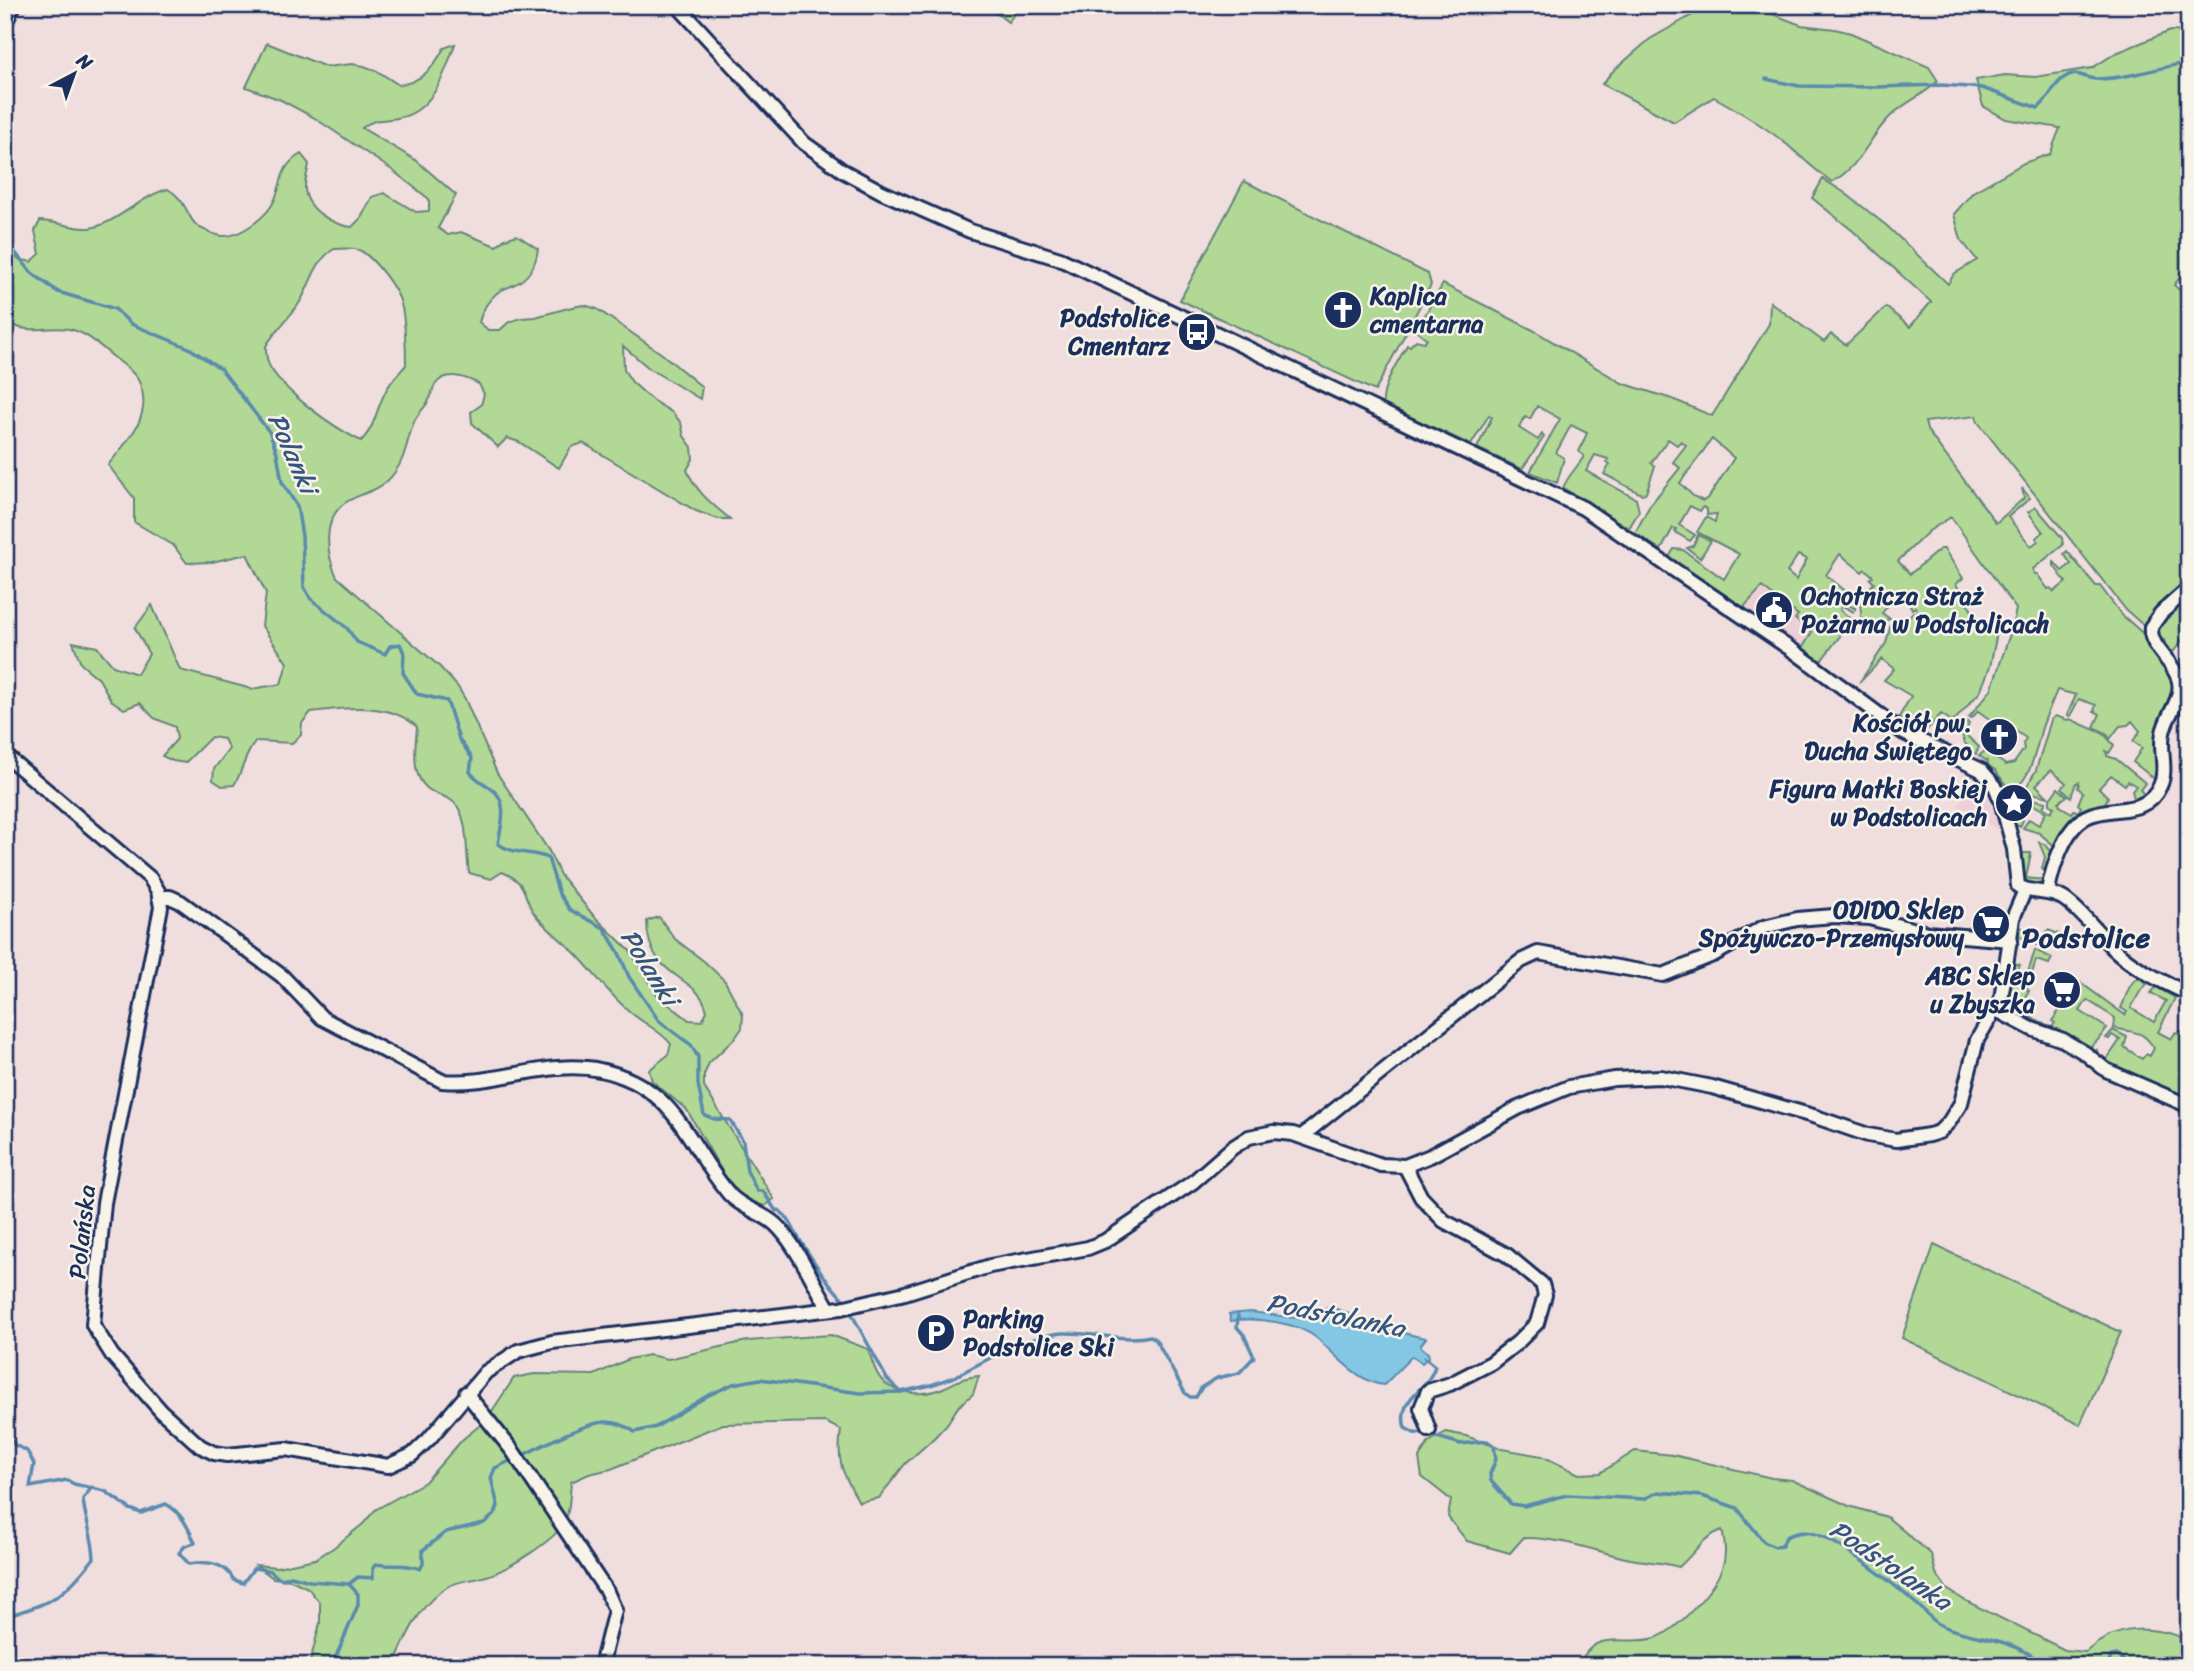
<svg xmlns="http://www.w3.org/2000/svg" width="2194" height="1671" font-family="Sriracha,sans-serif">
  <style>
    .built { fill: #eccfd7 }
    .green { fill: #b1d995; stroke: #66847a; stroke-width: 2; fill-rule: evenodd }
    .water { fill: #84c7e5; stroke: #5a8aaf; stroke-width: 2 }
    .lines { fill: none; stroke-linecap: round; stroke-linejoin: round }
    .stream { stroke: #5a8aaf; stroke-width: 3.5 }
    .minor-casing { stroke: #1b2f5e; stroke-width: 18 }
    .minor { stroke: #f7f3e8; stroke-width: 12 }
    .labels { text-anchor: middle; stroke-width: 5; stroke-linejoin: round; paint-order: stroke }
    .poi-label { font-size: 24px; font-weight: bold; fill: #1b2f5e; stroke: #f7f3e8; text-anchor: end }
    .street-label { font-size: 24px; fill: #1b2f5e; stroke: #f7f3e8 }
    .water-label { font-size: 26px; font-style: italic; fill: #355580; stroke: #f7f3e8 }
    .quarter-label { font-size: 28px; font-weight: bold; fill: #1b2f5e; stroke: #f7f3e8 }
  </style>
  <rect width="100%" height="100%" fill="#f0dede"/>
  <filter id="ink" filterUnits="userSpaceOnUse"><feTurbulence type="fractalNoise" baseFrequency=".0143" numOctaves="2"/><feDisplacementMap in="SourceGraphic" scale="14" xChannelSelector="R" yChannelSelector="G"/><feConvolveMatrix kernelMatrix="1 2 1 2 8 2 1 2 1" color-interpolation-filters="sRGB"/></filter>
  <g filter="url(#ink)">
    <g class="built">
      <path d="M1762,585L1805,618L1813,633L1802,649L1742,606Z"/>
      <path d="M1976,779L1988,796L2002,832L1958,805Z"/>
    </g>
    <g class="green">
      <path d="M986,5H1021L1008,22Z"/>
      <path d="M1710,5H1749L1801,25L1835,29L1851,33L1929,67L1938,81C1922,97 1900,104 1886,121C1867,142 1859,167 1832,182C1815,171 1801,156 1785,143C1763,125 1739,111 1714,97L1674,122L1602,84L1612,72L1650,39Z"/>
      <path d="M2170,31L2189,32V266L2174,285L2189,299V584L2146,625H2143L2126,610L1978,422L1976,416L1925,422L1927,430L1996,523L2024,498L2022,488L2030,498L2008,517L2031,546L2038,541L2036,538L2043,532L2028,512L2036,507L2062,538L2063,545L2033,569L2034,574H2037L2048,589L2051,588L2054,592L2066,582L2054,566V562L2062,571L2071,564L2064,554L2067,551L2096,586H2100L2121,614L2148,638L2177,682L2157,781L2133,762L2142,748L2133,741L2140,731L2132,721L2128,725L2120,726L2110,739L2106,733L2094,727L2100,714L2094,711L2096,705L2079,699L2070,716L2067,715L2076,695L2057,690C2052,703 2045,717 2041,731C2035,754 2030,785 2005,795L2006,785L1995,770L1989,766L1987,761L1979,756L1985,751L2006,765L2014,763L2024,749L2023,744L2026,738L2008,726L2005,730L1978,711L1972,718L1969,717L1991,690L2012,628L2016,609L1951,517L1929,531L1898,561L1910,574L1940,549H1944L1963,578L1956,584L1985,633L1998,625V628L1990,667L1980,692L1953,722L1941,714L1923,734L1898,719L1911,696L1884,680L1894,669L1882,659L1859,683L1886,643L1891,624L1898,629L1913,612H1918L1915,607L1912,609L1907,599L1895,592L1892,596L1894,598L1882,613L1890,619L1873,625L1861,617V598L1874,583L1870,579L1873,576L1865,569L1862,572L1840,554L1826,575L1854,598L1855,609L1841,600L1839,602L1854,612L1843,606L1840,610L1851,619L1847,624L1842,622L1837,626L1840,636L1820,662L1802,649L1812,632L1795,619L1798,615L1762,587L1743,608L1669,557L1674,549L1683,550L1724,579L1739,554L1697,532L1706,517L1715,522L1717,514L1707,515V509L1703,507L1700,511L1690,506L1679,525L1695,535L1690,541L1675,532L1676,529L1673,528L1661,550L1635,533L1650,505L1680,468L1673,462L1686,445L1681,441L1677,445L1668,439L1651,463L1655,466L1646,493L1641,494L1604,474L1610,464L1607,462L1608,459L1595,455L1586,471L1636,499L1639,511L1629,528L1563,488C1568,475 1578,467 1584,456L1579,452L1587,433L1571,425L1556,453L1564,458L1557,483L1530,472L1560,419L1537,406L1530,419L1525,417L1519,428L1538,440L1542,434L1544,437L1522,469L1477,448L1492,417L1489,415L1471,445L1383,404C1382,384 1398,362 1407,345L1410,346L1416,340L1424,342L1427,339L1416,330L1443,284L1533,330L1622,383L1675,400L1712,416L1769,324L1770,302L1824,342L1831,334L1846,345L1886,307L1910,327L1931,302L1853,231L1812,198L1823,179L1845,193L1887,226L1948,284L1954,274L1977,260L1961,240L1954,214L1973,192L2024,163L2050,154L2060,128L2006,119L1983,106L1976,80L2005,75L2035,77L2092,68L2116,53ZM1712,439L1734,458L1709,497L1703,501L1693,496L1680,483ZM1798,555L1807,559L1796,580L1787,572Z"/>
      <path d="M267,43L326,67L352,64L364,66L377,71L399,85C422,82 434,67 444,48L455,44C445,73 433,112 398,118C383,121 373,118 362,128L417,161L456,195L438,228L448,235L461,232L496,246L505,239L517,235L538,249C536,265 528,279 513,285C508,288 501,289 497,293C488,300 482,311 479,322L488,330H500L509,322L521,318L535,317L572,307L584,305L597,309L662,354L702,387L700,399L650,369L623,346L624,370L632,382L652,400L673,413L681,423L684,436L692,447L693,459L687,470C696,492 712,504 730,519H718L696,511L583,443L571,447L559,468L519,442L507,438L498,447L472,423L471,412L481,405L484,394L479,384C465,377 446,370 435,385C432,389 432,396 429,400C425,408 417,414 414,422C407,439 406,457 395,472C379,495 356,492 341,506C322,525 327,556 337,577L440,667L458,687L465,699L497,773L549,851L560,875L593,915L630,951L658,996L689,1020L702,1021L707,1011C699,973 647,981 647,921L659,917L675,939L705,962L725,981L743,1015L742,1028L735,1038L709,1063L704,1075V1087L774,1199L765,1206C748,1201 739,1196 728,1182L687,1110L652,1081L649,1070L668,1055L671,1044C660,1030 642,1023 629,1011C610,995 594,973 577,955C565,942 549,931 537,917C521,899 531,883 502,872L491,879L469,873C466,854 468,825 459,809C454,800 446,797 437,794C409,783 415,751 417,727C390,701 344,708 311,712L302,723L301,735L292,743L256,741C244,755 243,771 234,785L222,786L213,780L214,769L229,749L224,739L211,737L185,763L173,761L162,756L177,739L175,727L154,718L140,703L124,709L111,700L99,679L81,664L73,642L97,647L113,666L137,674L149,654L135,628L152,605L180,670L252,689L281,684L287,663L262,626L266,593L247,554L212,562L187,563L173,545L134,522V498L108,465C127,441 153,417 140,384C136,372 119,362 110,354C97,343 85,332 69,329C44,325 33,336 5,322V252L19,259L31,262L40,254L35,231L40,221C56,221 73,229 89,228C115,225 140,196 168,189C189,201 186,221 202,229C208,231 217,236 223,236C240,237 264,218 272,205C284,185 277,168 301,154L309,164C308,171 305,179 305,186C304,209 333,225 352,227L361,218L372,197L384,193L416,212L429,211V199L392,170L313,117L281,100L246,87ZM334,249C342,249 354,247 361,251C374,258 398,290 401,304C405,316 406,352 406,365C400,372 393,379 388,387C377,404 376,427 361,441C333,427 286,394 270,367C266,360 266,353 266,346C275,331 288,319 298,305C311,286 313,262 334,249Z"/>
      <path d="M1244,181L1428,274L1431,285L1375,391L1180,300Z"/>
      <path d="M1698,535L1711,541L1700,558L1687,548L1693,546Z"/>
      <path d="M2189,597V628L2187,630L2189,643L2183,639L2174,651H2168L2164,640L2158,643C2158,641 2155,632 2155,631C2156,618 2177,599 2189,597Z"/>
      <path d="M2055,716L2067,720L2070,719L2104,734L2114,745L2109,753L2106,751L2107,756L2116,759L2143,781L2145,783L2140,790L2146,796L2136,805L2132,791L2136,786L2128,781L2125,785L2111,775L2099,788L2108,797L2103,808L2089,813L2057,848L2039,833L2023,828L2029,819L2039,825L2046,812L2020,797L2013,809L2020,814L2018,817L2023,820L2020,827L2014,824L2008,805L2017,796L2046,802L2043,807L2051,812L2054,807L2050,805V799L2058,788L2067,796L2059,802L2060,806L2072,813L2074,810L2078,812L2081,807L2078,804L2083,792L2078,788L2079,782L2076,783L2071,797L2062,788L2066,783L2051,770L2036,785L2048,797L2024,791L2036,770L2051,720Z"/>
      <path d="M1966,721L1969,724L1965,734L1979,747L1976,754C1963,745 1958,735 1966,721Z"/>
      <path d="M2039,842L2046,845L2053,854L2044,887L2029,884L2022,879L2019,853H2031L2026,878L2045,880L2047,872L2042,869L2045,857Z"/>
      <path d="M2022,910L2020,926L2026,933L2041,941L2048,930L2061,935L2049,948L2028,942L2017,934L2016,921Z"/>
      <path d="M2035,950L2052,958L2049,964L2036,960L2027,990L2029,991L2024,998L2030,1002L2026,1009L2029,1012L2028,1015L2051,1028L2055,1023L2052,1021L2061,1008L2044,993L2048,991L2065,1004L2076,989L2070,984L2074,978L2125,1015L2127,1012L2121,1008C2126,998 2128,984 2138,977L2147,984L2141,990L2131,1008L2154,1022L2166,1001L2151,993L2156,987L2175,998L2158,1032L2171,1039L2175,1033L2178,1034L2180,1031L2189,1036V1093L2184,1091L2180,1099L2139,1078L2110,1068L2093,1053L2097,1050V1053L2107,1059L2120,1040L2112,1035L2109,1039L2106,1038L2113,1030L2127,1037L2124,1047L2142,1059L2146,1054L2150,1056L2154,1048C2141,1029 2137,1034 2114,1028L2115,1018L2087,1000L2080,1011L2107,1028L2097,1041L2088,1049L2007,1011L2005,1001L2010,962L2020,965L2014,978L2020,983L2026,979Z"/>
      <path d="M1934,1245L2121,1332L2080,1425L1902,1338Z"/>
      <path d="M831,1335L868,1349C872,1360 875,1375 885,1383C899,1395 927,1396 943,1388C959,1381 960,1378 979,1376L973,1394L958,1407L947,1424L933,1439L905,1464L879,1498L859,1502C843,1474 836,1463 841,1430L825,1422L723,1424L611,1469L589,1474L571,1482C570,1493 570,1508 566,1519C559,1539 504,1572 483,1577C471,1581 459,1580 447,1587C419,1604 406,1638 393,1666H309L320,1623V1603L308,1588L291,1580L273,1578L256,1565L277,1567L315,1559L333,1548L363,1524L375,1510L425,1482L463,1439L479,1426L492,1411L514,1378L534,1374L594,1375L629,1359L649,1355L668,1359L747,1341Z"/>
      <path d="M1446,1432L1466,1436L1502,1449L1542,1456L1579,1474L1600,1473L1635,1451L1673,1455L1772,1478L1792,1480L1849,1506L1887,1517L1931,1554L1936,1573L1947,1589L1964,1600L2065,1650L2086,1652C2116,1624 2151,1625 2189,1640V1666H1774L1748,1663L1736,1666H1579C1594,1626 1625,1647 1655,1638C1677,1631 1714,1590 1722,1568C1727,1555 1725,1543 1722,1530C1701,1538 1696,1552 1679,1567C1662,1562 1647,1562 1630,1559C1595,1551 1559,1537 1523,1538L1510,1553L1467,1541L1448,1517L1451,1500L1422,1477L1419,1458L1429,1442Z"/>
    </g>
    <path class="water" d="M1329,1306C1361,1318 1392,1332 1426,1338L1420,1346L1428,1353L1429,1357L1422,1363L1412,1356L1384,1385C1361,1384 1335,1355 1319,1340C1299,1322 1256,1317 1231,1321L1229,1314L1251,1312L1302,1319L1315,1315Z"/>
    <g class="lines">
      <g class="stream">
        <path d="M1766,79L1799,86L1877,87L1942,85L1982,88L2038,108C2050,99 2054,82 2067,76C2078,70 2087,80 2098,79C2128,78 2159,68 2189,62"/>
        <path d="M5,240L32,273L58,292L115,309L131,324L189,348L221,369L270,433L277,453L282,482L297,506L302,536L304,587L311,599L347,628L357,642L385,654L390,646L400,644L404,653L403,673L417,694L447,701L459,739L472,758L470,772C476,780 485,783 493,790C509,803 501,825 498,844C514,855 531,851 548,858L559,894L570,910L604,928L619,953L629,977L659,1021L691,1045L698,1057V1084L704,1115L714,1119L730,1120L743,1141L747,1171L757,1191H763L776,1211L779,1210C792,1222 790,1224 798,1237C812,1259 826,1282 844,1300"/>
        <path d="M849,1309L887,1379L901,1392"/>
        <path d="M1006,1350C1024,1343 1044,1334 1063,1333C1093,1332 1122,1342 1151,1336L1156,1340L1185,1393L1190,1397H1196L1202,1387L1217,1378L1239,1373L1254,1357L1244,1335L1237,1327L1238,1316"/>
        <path d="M1425,1358L1435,1366C1429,1390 1396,1397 1405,1428L1414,1433L1427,1434L1461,1444L1487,1441L1494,1446L1496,1459L1490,1474L1491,1481L1511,1504L1524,1506L1567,1495L1644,1499L1658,1492L1702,1496L1737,1508L1764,1542L1775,1547L1782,1546L1786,1537C1794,1533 1803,1531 1812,1533C1839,1539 1900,1589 1921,1608C1927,1613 1931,1619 1937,1623C1948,1630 1960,1632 1972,1635C1998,1640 2026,1647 2044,1666"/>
        <path d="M5,1431L15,1445L27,1451L34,1464L30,1487L67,1480L74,1484L105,1491L130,1509L141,1513L166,1504C182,1513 188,1527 195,1543L185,1546L179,1553L189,1564C207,1561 224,1562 234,1580L243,1583L254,1568L271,1571L277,1577L283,1579L291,1576L310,1581L349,1584"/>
        <path d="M521,1456C542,1446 582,1424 604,1422C616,1421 625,1425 635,1432L656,1427L707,1396L733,1384L760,1379L860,1393L901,1392L931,1385L954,1377L994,1356"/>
        <path d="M349,1584L358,1577L373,1578V1568L376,1564C391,1567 407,1563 420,1569L423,1564V1550L446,1532L484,1523L495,1514L498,1506L491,1478L495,1468L512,1460"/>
        <path d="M5,1617C54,1601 62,1599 94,1558C93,1535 85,1521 83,1499L92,1487"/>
        <path d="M332,1666L358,1605V1594L349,1584"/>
        <path d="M2108,1666L2111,1656L2117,1655L2130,1666"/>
      </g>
      <defs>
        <g id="minor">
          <path d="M677,5L804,143L843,171L882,192L970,231L1060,259L1583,508L1795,652L1904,733L1981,770L1995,786L2001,801L2014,849L2018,886C2033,895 2049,889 2064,899C2084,913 2097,933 2114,949C2135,969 2163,982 2189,994"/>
          <path d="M5,23L14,5"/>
          <path d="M5,755L150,878L158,891L161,907L104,1203L93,1325L112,1355L161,1411L200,1446L214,1453L227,1455L286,1449L388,1466L412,1455L429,1439L486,1372L518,1351L552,1342L841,1308L905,1293L990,1266L1088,1248L1105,1241L1193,1182L1232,1148L1249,1137L1274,1132L1293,1134L1381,1165L1405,1166L1430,1156L1518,1108L1569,1087L1614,1079L1661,1077L1712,1087L1813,1116L1868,1135L1896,1140L1929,1135L1939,1132L1949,1122L1961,1103L1977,1040L2001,999L2013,918L2025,890"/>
          <path d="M2048,891C2052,869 2064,829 2086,817C2111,804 2146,818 2160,786C2168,769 2159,750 2163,733C2166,715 2185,697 2178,678C2172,660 2149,647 2151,627L2161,613L2189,588"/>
          <path d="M159,897H170L181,902L282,976L322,1018L442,1081C495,1086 548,1059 600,1070C677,1086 686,1144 730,1195C742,1208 761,1212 775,1224C795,1242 814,1284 829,1309"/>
          <path d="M1996,1010L2032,1029L2063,1040L2085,1053L2106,1070L2189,1106"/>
          <path d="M1302,1136L1521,961L1538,953L1663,975L1713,955L1764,927L1797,919L1834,916L1869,918L1927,933L2011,940"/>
          <path d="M1405,1166L1421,1197L1444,1221L1507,1255L1542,1284L1545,1295L1537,1323L1517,1343L1491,1363L1450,1384L1428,1391L1421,1408L1429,1430"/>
          <path d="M466,1393L512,1450L607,1592L615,1610L601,1666"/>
        </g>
      </defs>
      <use href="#minor" class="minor-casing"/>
      <use href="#minor" class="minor"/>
    </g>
  </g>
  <defs>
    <symbol id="church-disc" viewBox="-11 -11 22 22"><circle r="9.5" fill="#1b2f5e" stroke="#f7f3e8"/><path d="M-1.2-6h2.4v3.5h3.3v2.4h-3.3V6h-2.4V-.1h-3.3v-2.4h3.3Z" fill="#fff"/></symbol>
    <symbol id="bus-disc" viewBox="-11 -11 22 22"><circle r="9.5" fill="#1b2f5e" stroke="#f7f3e8"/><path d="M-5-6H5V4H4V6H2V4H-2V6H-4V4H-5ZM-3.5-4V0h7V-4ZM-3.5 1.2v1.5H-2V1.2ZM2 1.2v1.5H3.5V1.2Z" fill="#fff"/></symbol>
    <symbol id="civic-disc" viewBox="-11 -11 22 22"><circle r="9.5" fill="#1b2f5e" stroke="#f7f3e8"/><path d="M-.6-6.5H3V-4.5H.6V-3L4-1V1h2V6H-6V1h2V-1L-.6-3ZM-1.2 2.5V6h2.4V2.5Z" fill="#fff"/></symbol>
    <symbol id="sight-disc" viewBox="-11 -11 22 22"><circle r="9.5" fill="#1b2f5e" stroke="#f7f3e8"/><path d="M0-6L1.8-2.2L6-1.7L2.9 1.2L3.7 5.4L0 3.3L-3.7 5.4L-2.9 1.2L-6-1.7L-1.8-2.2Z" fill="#fff"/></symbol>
    <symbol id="supermarket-disc" viewBox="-11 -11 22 22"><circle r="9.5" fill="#1b2f5e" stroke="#f7f3e8"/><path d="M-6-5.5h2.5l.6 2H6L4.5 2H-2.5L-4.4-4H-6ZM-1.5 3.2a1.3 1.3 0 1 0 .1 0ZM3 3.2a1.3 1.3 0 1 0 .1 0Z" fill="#fff"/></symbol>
    <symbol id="parking-disc" viewBox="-11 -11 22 22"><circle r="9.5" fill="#1b2f5e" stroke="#f7f3e8"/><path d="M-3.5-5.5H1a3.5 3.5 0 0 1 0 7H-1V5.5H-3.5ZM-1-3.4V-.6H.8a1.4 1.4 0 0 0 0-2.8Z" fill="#fff"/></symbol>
  </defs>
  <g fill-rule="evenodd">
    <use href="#church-disc" x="1321" y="288" width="44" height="44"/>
    <use href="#bus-disc" x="1175" y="310" width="44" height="44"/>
    <use href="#civic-disc" x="1752" y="588" width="44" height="44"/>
    <use href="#church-disc" x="1977" y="715" width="44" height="44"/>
    <use href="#sight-disc" x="1992" y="781" width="44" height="44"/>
    <use href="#supermarket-disc" x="1969" y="902" width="44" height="44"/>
    <use href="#supermarket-disc" x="2040" y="968" width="44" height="44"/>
    <use href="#parking-disc" x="914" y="1311" width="44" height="44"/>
  </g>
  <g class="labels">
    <g class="poi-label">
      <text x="1370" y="304" text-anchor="start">Kaplica<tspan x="1370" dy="28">cmentarna</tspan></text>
      <text x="1170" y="326">Podstolice<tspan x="1170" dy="28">Cmentarz</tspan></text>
      <text x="1801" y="604" text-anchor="start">Ochotnicza Straż<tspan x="1801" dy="28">Pożarna w Podstolicach</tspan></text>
      <text x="1972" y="731">Kościół pw.<tspan x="1972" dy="28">Ducha Świętego</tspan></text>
      <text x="1987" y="797">Figura Matki Boskiej<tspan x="1987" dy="28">w Podstolicach</tspan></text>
      <text x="1964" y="918">ODIDO Sklep<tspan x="1964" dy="28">Spożywczo-Przemysłowy</tspan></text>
      <text x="2035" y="984">ABC Sklep<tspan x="2035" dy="28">u Zbyszka</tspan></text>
      <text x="963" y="1327" text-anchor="start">Parking<tspan x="963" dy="28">Podstolice Ski</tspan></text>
    </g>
    <g class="street-label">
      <text transform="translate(82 1232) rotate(-84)" y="8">Polańska</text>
    </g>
    <g class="water-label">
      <text transform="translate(293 453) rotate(66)" y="9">Polanki</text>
      <text transform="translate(650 967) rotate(58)" y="9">Polanki</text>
      <text transform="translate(1336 1315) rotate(11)" y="9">Podstolanka</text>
      <text transform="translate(1891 1565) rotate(34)" y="9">Podstolanka</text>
    </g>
    <g class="quarter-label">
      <text x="2086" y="947">Podstolice</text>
    </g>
  </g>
  <rect width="2194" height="1671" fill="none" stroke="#f7f3e8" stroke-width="28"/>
  <rect x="14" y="14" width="2166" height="1643" fill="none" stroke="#1b2f5e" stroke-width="2.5" filter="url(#ink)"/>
  <g transform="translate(74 74) rotate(41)" stroke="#f7f3e8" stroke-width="5" paint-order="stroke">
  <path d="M0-5L12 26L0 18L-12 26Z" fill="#1b2f5e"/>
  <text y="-10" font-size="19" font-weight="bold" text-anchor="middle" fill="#1b2f5e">N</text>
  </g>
</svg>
